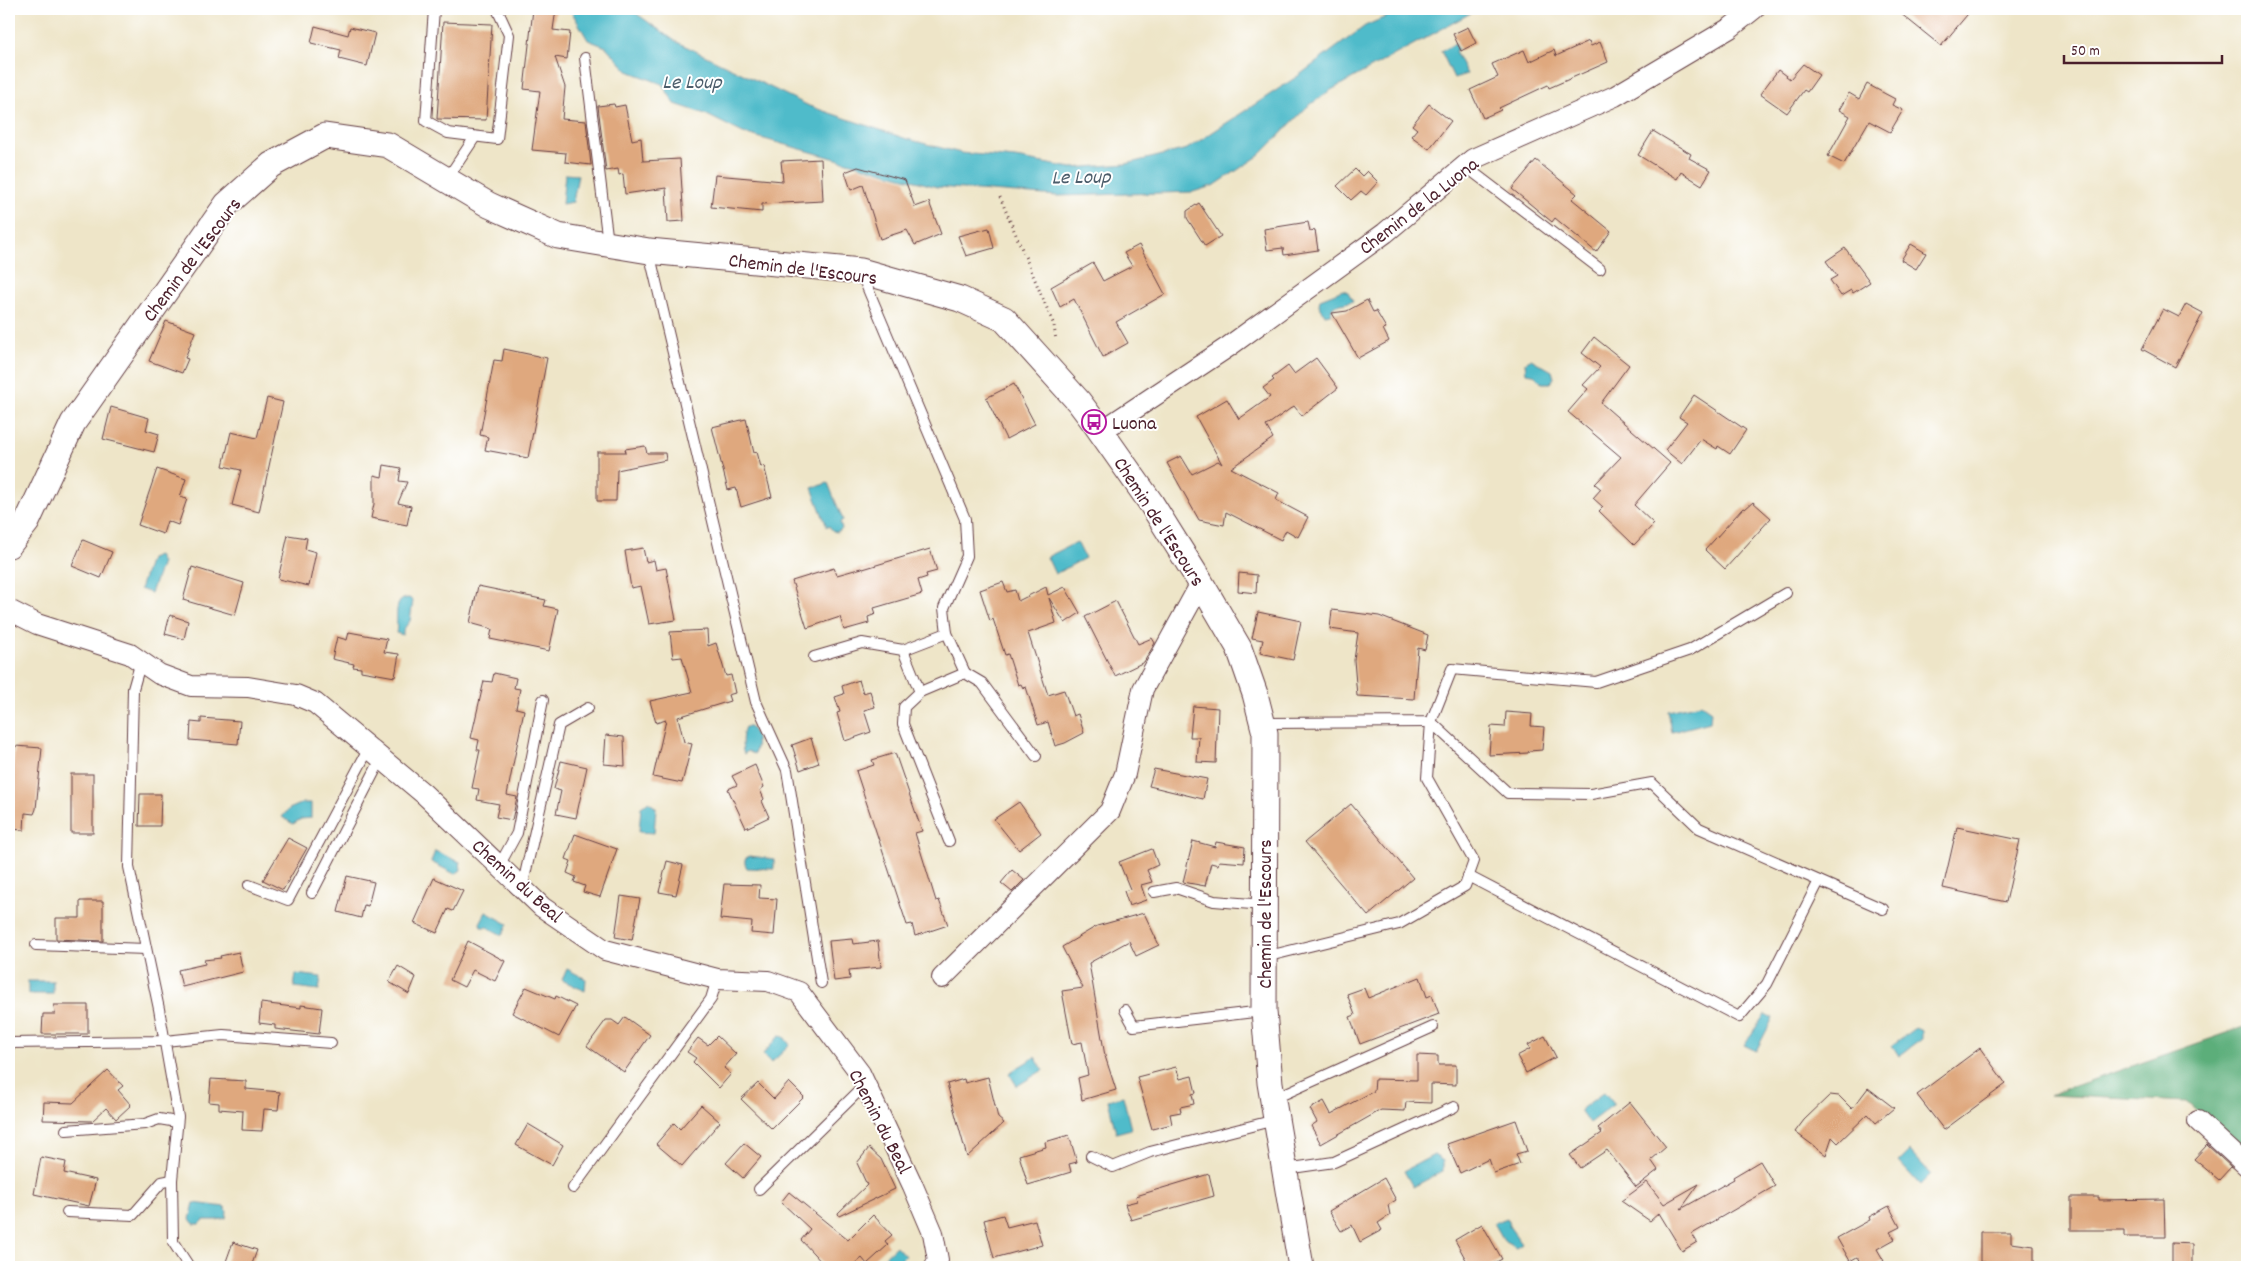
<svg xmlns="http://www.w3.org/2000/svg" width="2256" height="1276" font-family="Dekko,sans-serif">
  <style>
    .forest { fill: #5cae7a; stroke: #536652 }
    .water { fill: #4fbbca; stroke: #4c6d7a }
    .building { fill: #dfa87e }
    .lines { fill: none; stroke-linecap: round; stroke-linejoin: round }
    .service-casing { stroke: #633d43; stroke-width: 12 }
    .minor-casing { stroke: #633d43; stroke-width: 22 }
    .tertiary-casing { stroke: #633d43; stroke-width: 27 }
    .path { stroke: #633d43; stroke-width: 3; stroke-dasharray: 1 4; stroke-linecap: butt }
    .service { stroke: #fff; stroke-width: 10 }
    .minor { stroke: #fff; stroke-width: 20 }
    .tertiary { stroke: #fff; stroke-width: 25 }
    .labels { text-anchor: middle; stroke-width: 4; stroke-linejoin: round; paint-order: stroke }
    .street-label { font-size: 20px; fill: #4a1f2b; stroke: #fff }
    .poi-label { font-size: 20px; fill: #4a1f2b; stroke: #fff; text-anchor: start }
    .water-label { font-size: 21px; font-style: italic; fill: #4c5d6b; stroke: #fff }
  </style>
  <rect width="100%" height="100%" fill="#fff"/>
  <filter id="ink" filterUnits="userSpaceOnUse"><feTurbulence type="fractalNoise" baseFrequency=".02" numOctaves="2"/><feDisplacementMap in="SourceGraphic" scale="10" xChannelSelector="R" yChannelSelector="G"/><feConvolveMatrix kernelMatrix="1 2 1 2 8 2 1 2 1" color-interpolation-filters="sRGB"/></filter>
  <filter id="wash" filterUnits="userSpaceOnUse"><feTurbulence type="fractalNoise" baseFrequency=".0096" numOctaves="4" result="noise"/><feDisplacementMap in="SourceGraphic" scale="20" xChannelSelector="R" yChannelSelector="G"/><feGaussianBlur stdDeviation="1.12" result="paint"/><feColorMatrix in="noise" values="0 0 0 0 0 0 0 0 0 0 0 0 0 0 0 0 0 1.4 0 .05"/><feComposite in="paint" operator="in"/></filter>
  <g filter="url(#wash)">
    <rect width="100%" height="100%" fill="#eee5c8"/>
    <path class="forest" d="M2247,1026V1154L2187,1102L2049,1095Z"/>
    <g class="water">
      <path d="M570,9H630L675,41L809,106L907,139L961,153L1015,158L1072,168L1126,164L1187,149L1298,76L1365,26L1404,9H1478L1331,90L1307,107L1260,155L1215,185L1193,192L1058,196L937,187L743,133L705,114L675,104L662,84L628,71L606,47L588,40Z"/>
      <path d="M1455,44L1458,49L1455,51L1467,74L1454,78L1441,51Z"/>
      <path d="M565,174L578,175L573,202L562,204Z"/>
      <path d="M1343,290L1348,292L1353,301L1333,306L1330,314L1325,315L1319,305L1320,299Z"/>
      <path d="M1531,359L1552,371L1554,378L1550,383H1542L1533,374L1526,373L1525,363Z"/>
      <path d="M828,483L843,520L840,522L842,529L837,532L833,531L829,526L827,527L812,488Z"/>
      <path d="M1077,542L1085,558L1055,574L1047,557Z"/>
      <path d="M158,556L162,563L151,593L140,589L150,559Z"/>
      <path d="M409,598L413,601L410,621L403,630V635L396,633C399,621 391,598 409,598Z"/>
      <path d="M1701,704L1711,711L1710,722L1672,732L1668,711Z"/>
      <path d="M745,727H750C757,733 758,746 754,754L748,751L744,754C741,748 742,732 745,727Z"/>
      <path d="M649,802L656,808L654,833L639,832L641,807Z"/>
      <path d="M303,803H311V818L301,819L293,824L282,817L289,809Z"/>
      <path d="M435,851L460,862L461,870L455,874L431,862Z"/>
      <path d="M749,856L774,859V869L747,868L745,864V859Z"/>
      <path d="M486,912L508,924L502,935L487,927H481L480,923Z"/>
      <path d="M567,969L586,979L585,991L562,980Z"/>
      <path d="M296,974L321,977L319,990L294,987Z"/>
      <rect x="28" y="981" width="25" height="13"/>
      <path d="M1765,1014L1773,1018L1756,1051L1744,1045Z"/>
      <path d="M1915,1028L1922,1031V1039L1899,1056L1892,1045Z"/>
      <path d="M779,1036L784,1037L790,1045L771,1063L763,1054Z"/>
      <path d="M1035,1057L1043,1070L1017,1086L1009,1073Z"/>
      <path d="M1604,1092L1614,1104L1589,1123L1580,1110Z"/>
      <path d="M1123,1096L1131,1129L1116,1133L1108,1100Z"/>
      <path d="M1910,1151L1931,1174L1920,1185L1899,1162Z"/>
      <path d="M1434,1155L1443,1161V1171L1413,1187L1404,1171Z"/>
      <path d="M194,1203L225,1207L227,1212L226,1218L217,1220H204L200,1224H194L190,1219Z"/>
      <path d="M1507,1218L1509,1226L1522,1244L1516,1248L1505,1242L1494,1223Z"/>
      <path d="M896,1246L905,1256L893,1267H878L876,1265Z"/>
    </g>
    <g id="blocks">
      <g class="building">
        <path d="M533,9H556L553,30L570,32L567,59L555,57L565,87L562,119L586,121L591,165L565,162L566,153L532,150L540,91L524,89Z"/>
        <path d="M1895,9H1972L1941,46Z"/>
        <path d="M443,22L492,24L486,120L437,119Z"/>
        <path d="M315,26L348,35L350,27L375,33L367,66L339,59L341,50L311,43Z"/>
        <path d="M1468,27L1476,43L1461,51L1453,34Z"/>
        <path d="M1589,41L1591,46L1600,42L1608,62L1549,88L1548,85L1499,108L1501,110L1483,118L1470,90L1498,77L1492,64L1524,50L1529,62L1554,50L1556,56Z"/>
        <path d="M1803,64L1819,75L1807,92L1804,90L1787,113L1760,94L1778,70L1790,79Z"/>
        <path d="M1867,84L1895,99L1892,105L1903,110L1890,132L1869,121L1844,164L1828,156L1850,116L1839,110L1849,93L1859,99Z"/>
        <path d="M614,104L615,107L625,105L632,140L641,138L643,161L680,159L684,221L668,222L666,188L625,194L623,174L619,175L618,169L606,171L598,106Z"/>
        <path d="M1429,104L1451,121L1429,149L1411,136L1417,129L1412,125Z"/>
        <path d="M1653,131L1691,154L1689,158L1711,170L1702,185L1681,172L1677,179L1638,155Z"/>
        <path d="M821,159L823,201L762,204V212L711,207L715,175L783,181L781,161Z"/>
        <path d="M1536,160L1577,194L1572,199L1611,231L1596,252L1555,218L1552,222L1512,189Z"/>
        <path d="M858,167L905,180L915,207L929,202L941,234L915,245L907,230L880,239L863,185L851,190L845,172Z"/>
        <path d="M1355,169L1362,176L1367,171L1378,182L1366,195L1361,191L1351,200L1337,186Z"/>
        <path d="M1199,203L1221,236L1205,246L1187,218V211Z"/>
        <path d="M1308,222L1310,231L1315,230L1318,250L1284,255L1283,248L1267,250L1264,229Z"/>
        <path d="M989,228L994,248L966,256L958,236Z"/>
        <path d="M1911,244L1926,253L1916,269L1901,260Z"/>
        <path d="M1139,245L1165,294L1116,322L1128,343L1103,357L1074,299L1060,307L1051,287L1093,263L1103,281L1132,266L1124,253Z"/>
        <path d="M1845,248L1870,282L1853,293L1851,290L1841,296L1830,280L1837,276L1826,261Z"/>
        <path d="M1367,300L1373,312L1376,311L1386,328L1383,329L1389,341L1358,358L1332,313L1347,311Z"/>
        <path d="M2186,304L2203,313L2175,367L2142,349L2163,309L2179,317Z"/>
        <path d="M166,321L195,332L185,358L188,359L182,373L149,361Z"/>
        <path d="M1594,337L1629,365L1601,403L1670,463L1634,505L1654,524L1634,545L1599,511L1603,507L1593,498L1601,489L1595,484L1621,457L1568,412L1588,389L1583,385L1600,367L1582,353Z"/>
        <path d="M504,349L547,358L528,458L485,450L488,437L480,435L494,360L502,361Z"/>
        <path d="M1316,358L1338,388L1302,416L1294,406L1266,426L1273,438L1231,468L1279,493L1276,500L1308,517L1298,537L1286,530L1281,540L1226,512L1224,525L1199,520L1167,463L1181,456L1192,474L1218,461L1222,464L1196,417L1227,399L1239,419L1270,397L1263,388L1274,380L1272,378L1288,366L1294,374Z"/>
        <path d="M1014,384L1035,424L1006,439L986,398Z"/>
        <path d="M1694,395L1746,430L1730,454L1718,446L1717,449L1701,439L1682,464L1665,450L1687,422L1679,417Z"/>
        <path d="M267,398L283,402L259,512L232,505L241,470L223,466L231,432L257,438Z"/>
        <path d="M111,407L149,418L146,430L159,434L154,452L103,439Z"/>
        <path d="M746,419L754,453L757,452L761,467L764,466L772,497L741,507L736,488L728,490L712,427Z"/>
        <path d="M645,446L647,453H665L666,460L617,470L616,501H597V452H626L625,449Z"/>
        <path d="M384,465L401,468L399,481L407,482L398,503L411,506L407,525L371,518L374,504V475L382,477Z"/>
        <path d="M157,469L186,479L180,497L187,499L178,525L167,521L163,534L138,525Z"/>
        <path d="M1753,502L1771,518L1725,569L1705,550L1743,508L1745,509Z"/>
        <path d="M288,535L307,538L305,549L316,552L309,586L278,579Z"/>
        <path d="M83,540L112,552L101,578L72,566Z"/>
        <path d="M643,548L646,562L654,560L656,570L666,568L676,620L649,624L641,586L631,588L625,551Z"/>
        <path d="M930,549L937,571L926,574L927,577L918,580L922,594L874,608L876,614L868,617L869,623L844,630L840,617L807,628L792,581L834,568L837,575L862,568L863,569Z"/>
        <path d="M192,567L244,583L235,615L183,600Z"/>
        <path d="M1239,573L1257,575L1256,593L1238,591Z"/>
        <path d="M1003,582L1007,592L1015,590L1018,601L1046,587L1048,595L1065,587L1080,613L1065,623L1049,598L1056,623L1028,633L1048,695L1064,690L1073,716L1078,714L1084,733L1065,743L1055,746L1048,722L1038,725L1026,687L1023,688L1021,684L1018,685L1008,654L1005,655L993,619L990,621L980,590Z"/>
        <path d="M478,586L546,600L544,606L558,609L549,651L490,639L492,629L470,623Z"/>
        <path d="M1116,601L1138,644L1152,638L1155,643L1144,662L1115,676L1085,617Z"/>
        <path d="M1332,610L1379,616L1428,635L1425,650L1418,648L1414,699L1357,696L1354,660L1358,633L1330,629Z"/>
        <path d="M1258,612L1301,621L1293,660L1260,653L1263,640L1252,638Z"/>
        <path d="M170,615L188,621L184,639L165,634Z"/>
        <path d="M707,630L708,646L716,643L726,676L731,675L735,693L728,695L730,701L678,717L684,742L692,744L682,783L653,777L666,720L656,723L650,701L692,692L682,657L673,658L670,632Z"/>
        <path d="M349,632L387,639L384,652L399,654L395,677L361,671V668L353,667L354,664L332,659L337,637L347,640Z"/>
        <path d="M494,673L516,678L514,688L520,689L516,708L524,710L507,795L517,797L512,820L496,817L499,804L477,800L479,789L472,788L480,750H477L479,740L471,738L484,681L492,682Z"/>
        <path d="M859,680L863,693L870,691L875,707L864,710L871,732L845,741L837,713L840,712L835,697L844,694L842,686Z"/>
        <path d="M1193,706L1218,708L1216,763L1197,762L1199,737H1190Z"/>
        <path d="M1506,712L1532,714L1531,726L1544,727L1542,750L1529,751L1528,753L1489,755L1491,726L1505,727Z"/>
        <path d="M201,718L240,721L238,744L190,740L191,722L201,723Z"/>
        <path d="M606,735L624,737L625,766L604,764Z"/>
        <path d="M811,738L819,763L800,770L792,745Z"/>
        <path d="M15,746L42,748L36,809L34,814L25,813L24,830L9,829V804Z"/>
        <path d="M895,753L922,831L915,833L936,901L939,900L948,925L915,936L912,924L907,925L856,771L874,765L872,760Z"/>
        <path d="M561,761L587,767L576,818L556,814L561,791L554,789Z"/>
        <path d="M755,765L764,787L760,790L764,799L762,801L769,817L746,828L728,789L737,785L732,776Z"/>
        <path d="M1154,769L1207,779L1203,799L1149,786Z"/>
        <rect x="71" y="774" width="22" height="59"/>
        <path d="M140,794H161L160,826H139Z"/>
        <path d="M1019,802L1041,833L1019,850L994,819Z"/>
        <path d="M1351,804L1413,878L1368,916L1305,842Z"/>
        <path d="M1957,827L2020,840L2006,902L1943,888Z"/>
        <path d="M575,834L617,849L600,897L583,892L585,886L574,882L576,877L567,873L571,861L566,859Z"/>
        <path d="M288,838L307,848L283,890L263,880Z"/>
        <path d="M1193,841L1215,847L1216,842L1245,847L1244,863L1219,861L1218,865L1211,863L1205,886L1183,882Z"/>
        <path d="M1152,849L1158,865L1147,870L1152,882L1141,885L1146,900L1129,906L1124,891L1130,889L1119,862Z"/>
        <path d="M667,861L683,865L676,895L659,892Z"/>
        <path d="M1012,870L1024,880L1012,892L1001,883Z"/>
        <path d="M347,876L374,882L368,906L364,905L361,918L338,912Z"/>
        <path d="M434,878L463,891L453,911L448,909L437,933L414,923Z"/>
        <path d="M724,884L760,885L759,898L777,899L774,935L751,933L752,922L720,919Z"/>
        <path d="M621,896L640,899L632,940L615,937Z"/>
        <path d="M80,901H103V941L56,939V918H80Z"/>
        <path d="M1144,913L1159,945L1136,956L1129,941L1089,963L1105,1056L1116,1090L1082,1100L1078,1078L1088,1075L1082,1042L1072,1044L1062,991L1083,988L1062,947L1097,926Z"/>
        <path d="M852,939L853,944L878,941L881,967L849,970L850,979L834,981L829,941Z"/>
        <path d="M468,941L505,961L495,981L473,970L464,987L450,980Z"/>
        <path d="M239,952L243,972L182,987L178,970L205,964L204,960L221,958L220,956Z"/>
        <path d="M398,966L416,977L409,994L389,982Z"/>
        <path d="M1420,977L1427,997L1432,995L1439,1014L1360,1044L1350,1017L1355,1015L1347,994L1364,988L1368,998Z"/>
        <path d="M526,987L555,999L556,996L576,1006L559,1037L512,1013Z"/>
        <path d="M261,1003L301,1008V1005L322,1008L319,1034L275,1029V1025L259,1023Z"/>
        <path d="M54,1005H88V1034H42L43,1014H55Z"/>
        <path d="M625,1017L650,1035L624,1072L587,1046L606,1020H612L619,1025Z"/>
        <path d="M717,1036L736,1054L724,1068L731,1074L719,1088L693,1062L696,1058L687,1052L698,1038L708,1045Z"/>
        <path d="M1545,1036L1556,1057L1526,1073L1517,1056L1530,1049L1528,1045Z"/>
        <path d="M1980,1048L2006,1084L1944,1130L1917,1095Z"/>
        <path d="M1417,1055L1438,1056V1065H1456V1085L1431,1084V1103L1406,1102L1405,1111L1381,1110L1321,1144L1311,1126L1317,1122L1310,1109L1324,1101L1331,1114L1374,1091L1375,1079L1417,1080Z"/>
        <path d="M1176,1067L1180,1079L1192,1076L1196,1093L1192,1094L1194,1104L1180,1107L1181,1112L1170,1114L1172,1124L1152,1129L1137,1077Z"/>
        <path d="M108,1070L123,1086L118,1090L131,1105L116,1119L106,1108L92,1121L43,1120L44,1102L73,1103Z"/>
        <path d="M988,1077L998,1118L1004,1123L967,1157L947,1084L964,1079L965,1083Z"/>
        <path d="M211,1079L246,1081V1089L280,1092L278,1110L264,1109L262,1131L242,1130L243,1111L219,1109V1103L209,1102Z"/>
        <path d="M789,1082L804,1097L772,1129L741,1099L758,1083L774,1099Z"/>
        <path d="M1868,1088L1894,1108L1876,1123L1868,1114L1838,1143L1832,1137L1826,1155L1795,1132L1804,1120L1830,1095L1839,1096L1852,1109Z"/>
        <path d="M1630,1102L1666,1147L1651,1160L1658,1170L1636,1187L1607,1150L1580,1168L1570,1155L1602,1133L1598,1128Z"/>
        <path d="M701,1105L720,1122L682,1166L656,1144L674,1123L680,1129Z"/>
        <path d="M1516,1120L1527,1151L1516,1154L1520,1164L1494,1173L1489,1159L1460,1173L1447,1144Z"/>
        <path d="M528,1124L563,1145L552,1165L516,1145Z"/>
        <path d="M1069,1135L1077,1162L1069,1164L1071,1172L1028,1185L1019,1155L1046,1147L1045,1142Z"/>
        <path d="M744,1143L761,1157L743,1178L726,1163Z"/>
        <path d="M2207,1145L2231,1167L2219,1180L2194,1159Z"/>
        <path d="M869,1148L881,1159L895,1189L839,1216L838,1213L867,1185L857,1163Z"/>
        <path d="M41,1157L66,1162L64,1173L96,1180L89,1206L34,1194Z"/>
        <path d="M1760,1161L1775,1186L1692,1234L1697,1242L1682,1251L1659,1213L1650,1221L1621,1201L1647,1182L1664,1204L1699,1184L1681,1209L1734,1179L1733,1177Z"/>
        <path d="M1209,1174L1214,1196L1131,1220L1125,1204L1137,1201L1136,1196Z"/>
        <path d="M1384,1178L1396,1200L1388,1205L1390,1215L1378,1223L1382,1230L1360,1242L1352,1225L1341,1231L1329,1211Z"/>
        <path d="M789,1192L848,1240L873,1215L892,1235L885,1241L888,1245L867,1264L862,1258L852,1267H826L801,1240L810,1229L781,1202Z"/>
        <path d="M2071,1197H2099V1200L2164,1199L2165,1237H2124V1230H2071Z"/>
        <path d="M1889,1206L1900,1227L1890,1232L1895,1239L1877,1249L1884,1261L1872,1267H1863L1857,1257L1850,1261L1837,1238L1870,1220L1869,1217Z"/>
        <path d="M1003,1215L1007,1227L1035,1220L1042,1245L994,1258L984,1220Z"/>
        <path d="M1482,1224L1502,1259L1487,1267H1470L1455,1240Z"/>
        <path d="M1980,1232H2011V1243L2034,1246V1267H1992V1262H1980Z"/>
        <path d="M233,1242L257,1250L251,1267H224Z"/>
        <path d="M2172,1243L2192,1244V1267H2172Z"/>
      </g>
    </g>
  </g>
  <g filter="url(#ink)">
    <use href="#blocks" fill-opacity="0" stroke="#633d43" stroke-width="1"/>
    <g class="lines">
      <defs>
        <g id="service">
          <path d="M434,9L426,121L448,133L497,139L509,35L497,9"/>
          <path d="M585,58L608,243"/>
          <path d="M1465,166L1600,269"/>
          <path d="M447,179L475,137"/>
          <path d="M649,252L756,702L787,770L821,983"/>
          <path d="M862,275L965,519L967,556L944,608L947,633L965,673L920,692L904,707L903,724L949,841"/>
          <path d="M903,650L947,633"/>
          <path d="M814,657L862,643L903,650L920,692"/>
          <path d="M141,661L133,689L129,867L159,1009L178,1117L172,1180L173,1242L188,1265"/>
          <path d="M965,673L982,683L1036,756"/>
          <path d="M1263,723L1431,722L1452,669L1596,682L1690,650L1786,593"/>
          <path d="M499,866L517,833L543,700"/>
          <path d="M1468,876L1739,1017L1767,984L1819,881"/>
          <path d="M249,885L288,900L369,748"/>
          <path d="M522,888L559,725L588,708"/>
          <path d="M1154,892L1176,888L1214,901L1264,905"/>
          <path d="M312,893L381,759"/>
          <path d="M36,945L146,949"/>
          <path d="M1265,957L1399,924L1465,886L1474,861L1427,778L1431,722L1508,793L1591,794L1652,783L1699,828L1883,909"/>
          <path d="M1125,1010L1134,1026L1263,1011"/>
          <path d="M9,1043L165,1041L223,1035L331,1043"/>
          <path d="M1273,1099L1433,1027"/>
          <path d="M66,1130L145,1124L159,1119L177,1122"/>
          <path d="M1091,1156L1113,1167L1150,1152L1275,1120"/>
          <path d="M1285,1169L1334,1162L1454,1107"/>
          <path d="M573,1188L711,999L717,979"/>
          <path d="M759,1189L865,1085"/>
          <path d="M67,1212L133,1215L162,1182L172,1180"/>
          <path d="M809,1267H812"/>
        </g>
        <g id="minor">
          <path d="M1100,432L1228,347L1385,233L1473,159L1615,96L1730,28L1754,9"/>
          <path d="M9,610L37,624L130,654L159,674L191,686L248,687L296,695L315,703L424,794L542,907L605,950L717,979L768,981L799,992L860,1073L913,1186L933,1233L938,1260L935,1267"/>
          <path d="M942,978L1110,811L1125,774L1143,689L1201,583"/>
          <path d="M2198,1121L2247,1166"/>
        </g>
        <path id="tertiary" d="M9,545L27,522L73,423L227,204L271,165L325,136L388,145L489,205L558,236L649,251L861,271L960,299L1004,319L1079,402L1094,422L1151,503L1201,583L1239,648L1255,694L1265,733L1264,1011L1270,1083L1301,1267"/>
      </defs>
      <use href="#service" class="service-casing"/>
      <use href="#minor" class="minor-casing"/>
      <use href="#tertiary" class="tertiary-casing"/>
      <path class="path" d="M1000,197L1054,325L1056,341"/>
      <use href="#service" class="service"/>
      <use href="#minor" class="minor"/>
      <use href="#tertiary" class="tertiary"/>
    </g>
  </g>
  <defs>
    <symbol id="bus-ring" viewBox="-11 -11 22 22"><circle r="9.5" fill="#fff" stroke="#b5179e" stroke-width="1.5"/><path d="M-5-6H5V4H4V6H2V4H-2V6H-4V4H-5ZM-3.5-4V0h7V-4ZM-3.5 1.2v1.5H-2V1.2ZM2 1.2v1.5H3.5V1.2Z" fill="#b5179e"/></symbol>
  </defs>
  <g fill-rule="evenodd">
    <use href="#bus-ring" x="1080" y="408" width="28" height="28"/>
  </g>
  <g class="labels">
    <g class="street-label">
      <text transform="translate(1418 205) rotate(-38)" y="7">Chemin de la Luona</text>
      <text transform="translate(191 259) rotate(-53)" y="7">Chemin de l'Escours</text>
      <text transform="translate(803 268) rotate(7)" y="7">Chemin de l'Escours</text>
      <text transform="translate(1160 521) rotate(57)" y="7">Chemin de l'Escours</text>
      <text transform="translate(518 880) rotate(42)" y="7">Chemin du Beal</text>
      <text transform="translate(1264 914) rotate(-90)" y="7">Chemin de l'Escours</text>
      <text transform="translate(881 1121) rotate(63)" y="7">Chemin du Beal</text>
    </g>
    <g class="poi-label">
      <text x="1112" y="429">Luona</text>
    </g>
    <g class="water-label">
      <text x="692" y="88">Le Loup</text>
      <text transform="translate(1081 176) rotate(-1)" y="7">Le Loup</text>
    </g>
  </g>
  <rect width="2256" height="1276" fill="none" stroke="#fff" stroke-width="30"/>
  <path d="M2064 55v8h158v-8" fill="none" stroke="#4a1f2b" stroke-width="2.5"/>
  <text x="2071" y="55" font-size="15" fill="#4a1f2b" stroke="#ffffff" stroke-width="4" paint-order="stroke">50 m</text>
</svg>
